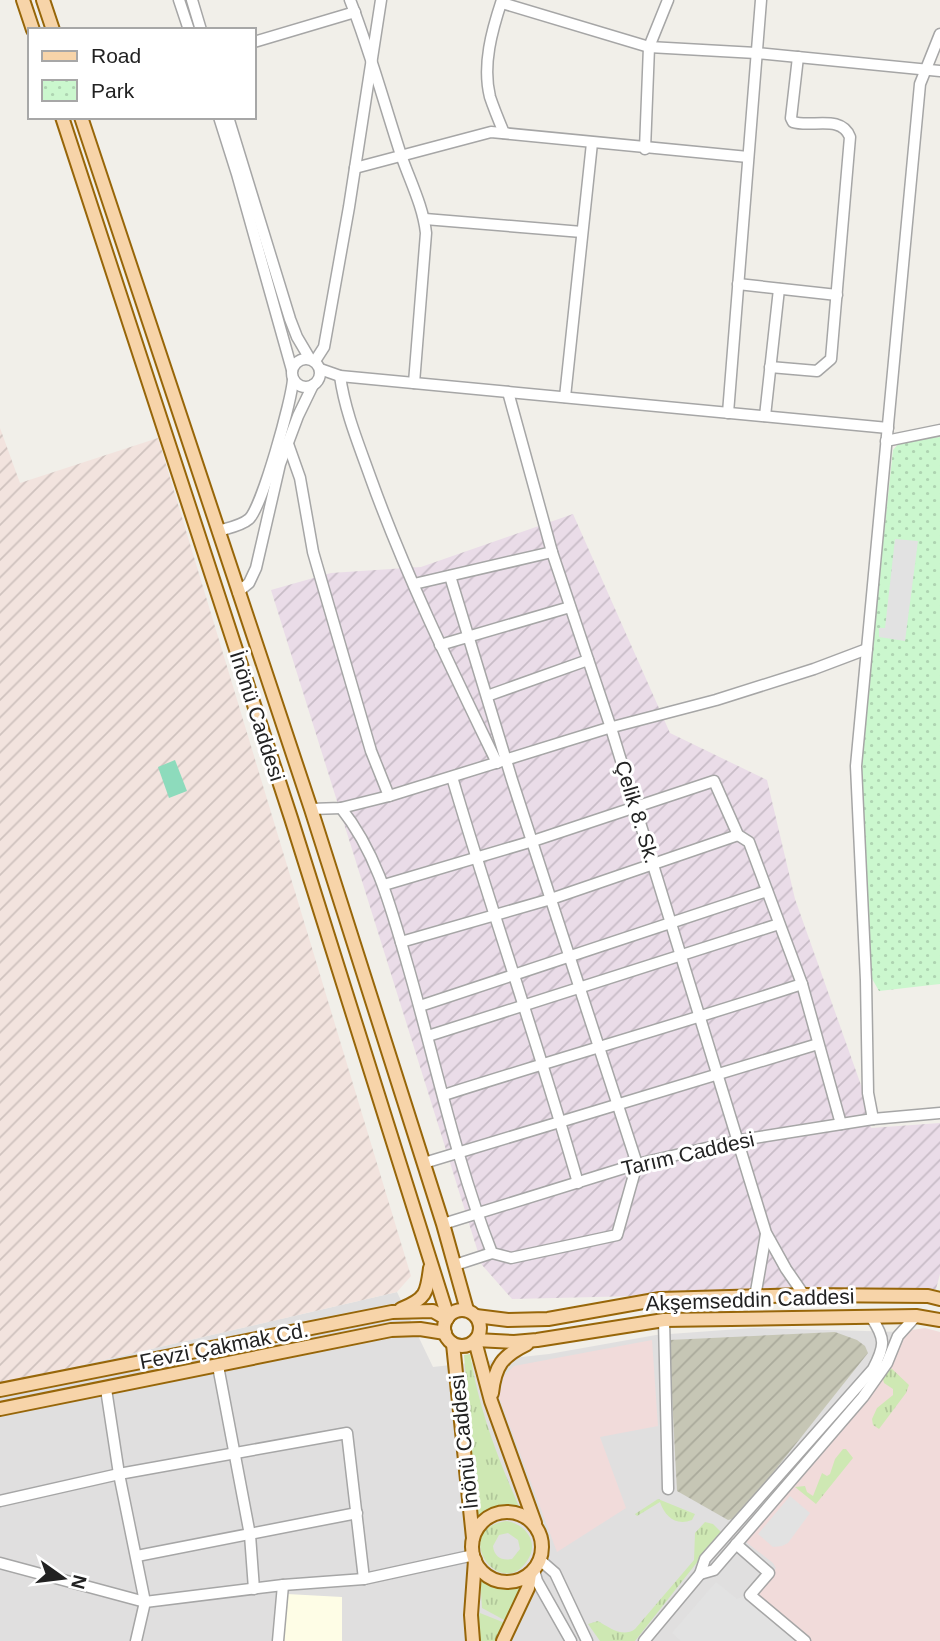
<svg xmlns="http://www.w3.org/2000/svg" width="940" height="1641" font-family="Arial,sans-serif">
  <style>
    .residential { fill: #e0dfdf }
    .commercial { fill: #f1dbda }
    .industrial { fill: url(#industrial-furrows) }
    .education { fill: #fefde6 }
    .military { fill: url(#military-furrows) }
    .construction { fill: url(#construction-furrows) }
    .grass { fill: url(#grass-tufts); fill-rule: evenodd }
    .park { fill: url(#park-dots) }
    .pitch { fill: #8ddbbc }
    .parking { fill: #e2e2e2 }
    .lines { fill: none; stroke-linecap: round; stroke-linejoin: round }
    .minor-casing { stroke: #a6a6a6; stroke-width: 13 }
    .major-casing { stroke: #976609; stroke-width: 16 }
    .minor { stroke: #fff; stroke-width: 10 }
    .major { stroke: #f7d4a9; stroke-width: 12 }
    .labels { text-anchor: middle; stroke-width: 6; stroke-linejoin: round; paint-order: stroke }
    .street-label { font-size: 21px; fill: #222; stroke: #fff }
  </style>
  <defs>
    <pattern id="industrial-furrows" width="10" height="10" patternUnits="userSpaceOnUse" patternTransform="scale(1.75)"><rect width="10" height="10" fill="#eadce8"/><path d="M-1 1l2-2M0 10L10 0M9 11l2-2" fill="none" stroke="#c8bcc7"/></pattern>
    <pattern id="military-furrows" width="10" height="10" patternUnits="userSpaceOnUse" patternTransform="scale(1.75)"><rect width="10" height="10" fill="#f2e3de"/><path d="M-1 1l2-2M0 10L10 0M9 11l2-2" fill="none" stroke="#cfc2be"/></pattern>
    <pattern id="construction-furrows" width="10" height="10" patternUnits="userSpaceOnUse" patternTransform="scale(1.75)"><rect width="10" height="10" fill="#c6c6b5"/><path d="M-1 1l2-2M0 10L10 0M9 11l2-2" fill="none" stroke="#aaaa9b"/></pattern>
    <pattern id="grass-tufts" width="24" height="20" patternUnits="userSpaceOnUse" patternTransform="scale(1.75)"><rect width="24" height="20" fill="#cee8b3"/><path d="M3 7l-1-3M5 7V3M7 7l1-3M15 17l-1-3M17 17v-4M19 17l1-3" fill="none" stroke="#b1c79a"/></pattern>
    <pattern id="park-dots" width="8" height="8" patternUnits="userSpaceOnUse" patternTransform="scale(1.75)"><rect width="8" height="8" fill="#cbf7ce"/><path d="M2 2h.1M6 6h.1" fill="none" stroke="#aed3b1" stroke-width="1.8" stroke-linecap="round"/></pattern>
  </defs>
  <rect width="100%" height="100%" fill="#f1efe9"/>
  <path class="residential" d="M397,1292L433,1367L549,1354L656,1335L753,1328L940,1333V1641H0V1384Z"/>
  <g class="commercial">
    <path d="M925,1328L940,1332V1641H812L756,1595L776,1568L773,1563L746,1542L892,1365L905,1336L912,1330Z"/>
    <path d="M652,1340L658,1426L600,1437L626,1508L557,1552L499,1397L504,1376L514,1366Z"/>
  </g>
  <path class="industrial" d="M573,514L670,733L767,780L795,899L867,1102L871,1128L940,1123V1274L936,1289L512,1299L482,1265L271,590L331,573L421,567Z"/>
  <path class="education" d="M287,1594L342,1597V1641H281Z"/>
  <path class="military" d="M0,428L20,483L158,438L411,1276L397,1292L0,1384Z"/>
  <path class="construction" d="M835,1332L857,1340L865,1346L868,1353L737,1518L728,1520L677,1491L669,1340Z"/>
  <g class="grass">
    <path d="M470,1354C479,1410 498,1459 521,1511C504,1509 492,1511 477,1519L464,1355Z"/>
    <path d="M891,1368L909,1385L906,1393L879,1429L873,1425L872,1419L877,1408L893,1395V1389L884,1383L883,1379Z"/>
    <path d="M843,1449H846L853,1458L816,1504L795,1487L805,1486L807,1492L813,1496L822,1473L827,1476L830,1474L835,1459Z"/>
    <path d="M658,1499L695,1514L692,1520C676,1526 665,1517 660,1502L637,1516L635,1514Z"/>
    <path d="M506,1521C526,1524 540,1543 527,1561C500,1602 449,1530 506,1521ZM508,1533L518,1540L520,1549L512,1559C502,1561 494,1557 493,1546L499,1535Z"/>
    <path d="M705,1522L713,1524L721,1532L635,1641H600L588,1624L598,1621C610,1628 623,1638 635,1629L694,1560L695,1533Z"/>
    <path d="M480,1577L496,1584L521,1588L523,1591L506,1621L482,1608Z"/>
    <path d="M480,1613L505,1623L495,1641H477L476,1623Z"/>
  </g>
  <path class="park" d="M940,437V984L879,991L870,975L860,755L893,450L900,442Z"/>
  <path class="pitch" d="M175,760L187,791L169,798L158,767Z"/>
  <g class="parking">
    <path d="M895,539L918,541L905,641L879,637V628H885Z"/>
    <path d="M790,1496L810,1513L788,1543L782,1546L773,1547L758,1534Z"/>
    <path d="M716,1582L737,1599L744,1596L798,1641H681L672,1633Z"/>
  </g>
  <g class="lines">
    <defs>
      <g id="minor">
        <path d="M179,0L189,30"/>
        <path d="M192,0L201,30"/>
        <path d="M350,0C370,51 384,103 401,155C410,181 423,206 426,233L414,383"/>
        <path d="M502,0C492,30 482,65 490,97C494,109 499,121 504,133"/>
        <path d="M502,3L649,47L756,53L940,71"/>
        <path d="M254,42L355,12"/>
        <path d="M219,117L237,174L292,370"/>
        <path d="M228,117L290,319L297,337L310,359"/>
        <path d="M645,149L649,47L668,0"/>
        <path d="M355,168L491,132L748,157"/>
        <path d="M425,219L582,232"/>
        <path d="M738,284L837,295"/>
        <circle cx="306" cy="373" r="14"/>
        <path d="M315,361L324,347L349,207L381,0"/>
        <path d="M770,367L817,371L831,359L850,137C841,114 811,128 793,122L791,118L798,57"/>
        <path d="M320,369L340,376L888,428"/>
        <path d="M340,376C345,412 359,445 371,479C406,576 452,670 497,763"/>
        <path d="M508,392L552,552L611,728L766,1233L786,1269L804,1295"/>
        <path d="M565,397L592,143"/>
        <path d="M728,413L761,0"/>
        <path d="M765,416L779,289"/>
        <path d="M886,441L940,430"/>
        <path d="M288,444L300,478L313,552L371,751L389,796"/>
        <path d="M218,531C228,528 241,526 249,519C262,507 292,399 293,379"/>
        <path d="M414,584L552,552"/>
        <path d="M238,592L249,583L256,568L280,464L298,416L313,385"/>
        <path d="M440,645L570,607"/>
        <path d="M487,696L588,660"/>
        <path d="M452,777C492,913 539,1046 578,1183"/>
        <path d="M341,808C377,853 391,908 407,963C435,1059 455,1159 492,1253L511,1258L617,1235L637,1164L512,780L450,576"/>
        <path d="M311,809L341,808L389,796L605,729L716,700L814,669L867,649"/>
        <path d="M384,885L533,841L714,781L738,835L749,842L802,984L841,1124"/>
        <path d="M401,942L551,899L738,835"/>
        <path d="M420,1006L767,891"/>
        <path d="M428,1036L779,924"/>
        <path d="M444,1095C563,1057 683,1023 802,984"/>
        <path d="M873,1119L868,1093L866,980L856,766L920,84L940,34"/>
        <path d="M424,1163L818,1044"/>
        <path d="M443,1224L637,1164L741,1140L873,1119L940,1113"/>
        <path d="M455,1265L492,1253"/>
        <path d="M755,1297L766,1234"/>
        <path d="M664,1320L668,1489"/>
        <path d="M218,1366L250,1535L254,1589"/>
        <path d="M106,1389L119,1474L145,1602L136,1641"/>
        <path d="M0,1501L119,1474L347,1433L364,1579"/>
        <path d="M736,1544L769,1573L750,1595L805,1641"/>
        <path d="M137,1556L357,1513"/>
        <path d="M540,1560L555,1573L587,1641"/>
        <path d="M0,1563L145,1602L283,1585L364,1579L474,1555"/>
        <path d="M534,1570L537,1581L571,1641"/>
        <path d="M700,1574L714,1570L863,1397L887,1363L898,1336L916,1316"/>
        <path d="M278,1641L283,1585"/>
        <path d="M644,1641L700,1574L705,1559L873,1369C885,1346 886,1339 871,1317"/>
      </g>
      <g id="major">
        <path d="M23,0L33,30"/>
        <path d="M43,0L53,30"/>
        <path d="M62,117L291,818L448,1317"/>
        <path d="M81,117L311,809L443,1224L467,1310"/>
        <path d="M401,1309C426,1299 427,1293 430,1268"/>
        <circle cx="462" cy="1328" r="18"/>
        <path d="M476,1316L508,1320L548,1319L660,1299L804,1295L928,1296L940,1299"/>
        <path d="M476,1340L514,1342L537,1340L664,1320L916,1316L940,1320"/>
        <path d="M475,1341L491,1401L535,1523"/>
        <path d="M453,1344L473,1538"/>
        <path d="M0,1390L392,1312L433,1311L447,1319"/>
        <path d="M492,1393C495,1366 502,1356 527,1344"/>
        <path d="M0,1409L391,1330L420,1329L445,1333"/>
        <circle cx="507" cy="1547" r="35"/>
        <path d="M473,1641L471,1615L475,1560"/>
        <path d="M503,1641L528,1588L530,1574"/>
      </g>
    </defs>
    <use href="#minor" class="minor-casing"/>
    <use href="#major" class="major-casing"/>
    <use href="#minor" class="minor"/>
    <use href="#major" class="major"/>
  </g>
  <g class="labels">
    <g class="street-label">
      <text transform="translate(257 716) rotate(72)" y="7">İnönü Caddesi</text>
      <text transform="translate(637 812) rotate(73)" y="7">Çelik 8. Sk.</text>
      <text transform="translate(688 1154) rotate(-13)" y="7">Tarım Caddesi</text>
      <text transform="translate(750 1300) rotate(-2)" y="7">Akşemseddin Caddesi</text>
      <text transform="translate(224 1346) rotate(-11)" y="7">Fevzi Çakmak Cd.</text>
      <text transform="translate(464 1442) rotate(-96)" y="7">İnönü Caddesi</text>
    </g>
  </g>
  <rect x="28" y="28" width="228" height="91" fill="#ffffff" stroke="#a7a7a7" stroke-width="2"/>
  <rect x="42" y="51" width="35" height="10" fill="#f7d4a9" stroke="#a7a7a7" stroke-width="2"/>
  <text x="91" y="63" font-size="21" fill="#222222">Road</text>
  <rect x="42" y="80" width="35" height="21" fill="url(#park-dots)" stroke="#a7a7a7" stroke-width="2"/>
  <text x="91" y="98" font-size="21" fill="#222222">Park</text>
  <g transform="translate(63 1578) rotate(104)" stroke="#ffffff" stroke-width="5" paint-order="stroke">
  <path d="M0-5L12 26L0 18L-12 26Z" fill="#222222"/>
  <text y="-10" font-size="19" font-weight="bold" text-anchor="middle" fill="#222222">N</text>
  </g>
</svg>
